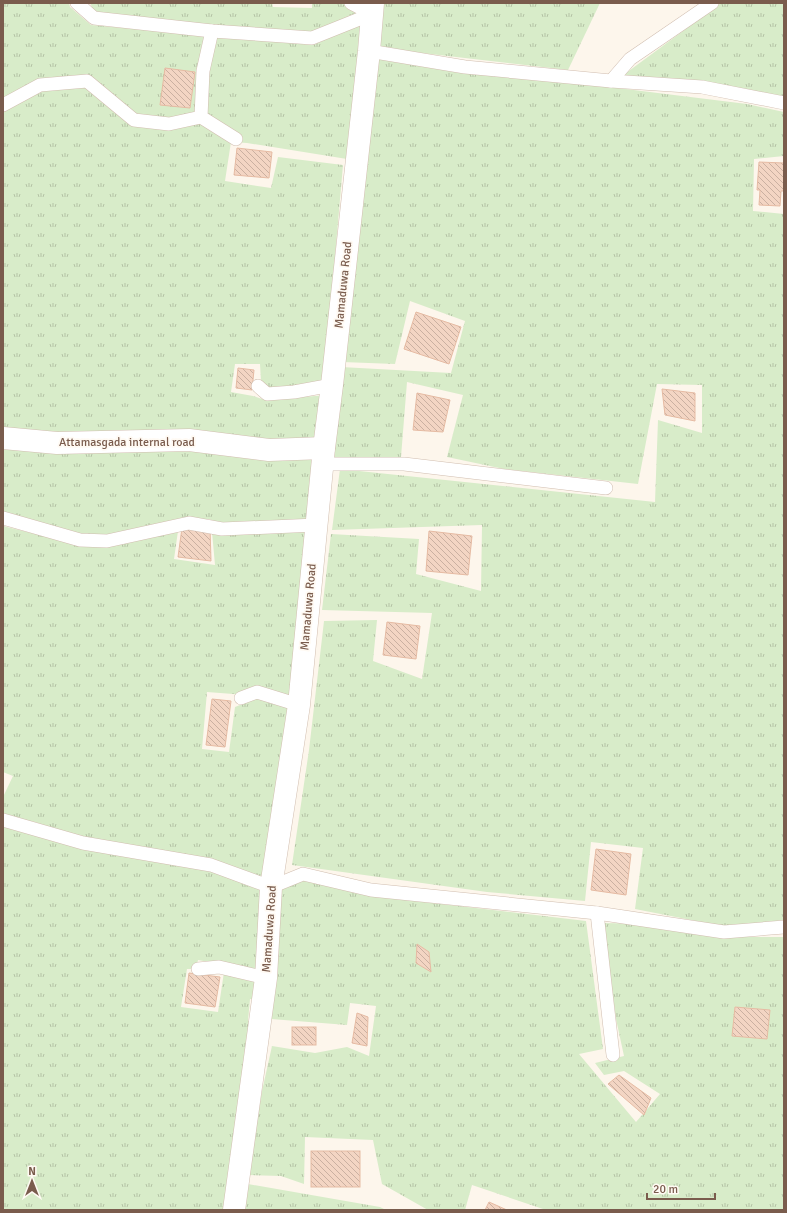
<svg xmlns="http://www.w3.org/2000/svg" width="787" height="1213" font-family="Signika,sans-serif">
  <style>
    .grass { fill: url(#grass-tufts) }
    .building { fill: url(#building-back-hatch); stroke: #e6bba3 }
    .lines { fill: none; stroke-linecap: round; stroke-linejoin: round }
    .service-casing { stroke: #d1beb0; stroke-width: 14 }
    .minor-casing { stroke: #d1beb0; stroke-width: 23 }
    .tertiary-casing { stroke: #d1beb0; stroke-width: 23 }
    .service { stroke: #fff; stroke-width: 13 }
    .minor { stroke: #fff; stroke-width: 22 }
    .tertiary { stroke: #fff; stroke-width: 22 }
    .labels { text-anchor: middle; stroke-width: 3.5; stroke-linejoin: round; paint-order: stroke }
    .street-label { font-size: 12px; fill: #7a5c4d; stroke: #fffaf3 }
  </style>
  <defs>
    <pattern id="grass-tufts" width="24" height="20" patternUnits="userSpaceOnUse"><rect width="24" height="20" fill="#d8ecc9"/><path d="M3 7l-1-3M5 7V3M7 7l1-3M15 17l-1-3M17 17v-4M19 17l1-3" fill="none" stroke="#b4c2a5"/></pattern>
    <pattern id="building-back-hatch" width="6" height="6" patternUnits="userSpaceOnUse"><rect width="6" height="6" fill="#f3d5c3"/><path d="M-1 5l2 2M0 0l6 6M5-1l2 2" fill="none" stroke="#cab0a1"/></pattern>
  </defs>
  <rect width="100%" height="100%" fill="#fdf6ec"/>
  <g class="grass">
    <path d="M3,3H69L70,7L91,25L313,45L368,21L347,159L247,143L231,142L225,181L271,188L278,157L343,165L330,314L327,381L268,389L261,381L260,364H235L231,392L253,396L265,400L328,395L321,442L3,433Z"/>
    <path d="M90,3H272L273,7L312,8V3H341L361,13L313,33L96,15Z"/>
    <path d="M383,3H600L568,70L379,48Z"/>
    <path d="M721,3H784V97L622,76Z"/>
    <path d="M374,58L747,104L784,112V156L754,159L753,211L784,214V920L727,927L635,909L643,848L591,842L585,901L487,892L292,865L309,750L324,621L377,620L373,661L422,679L432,613L322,610L331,534L419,539L416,574L481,591L482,525L332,530L340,469L655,502L658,420L702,433V385L657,384L638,484L504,469L447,457L463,395L407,382L401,457L327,458L341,367L451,373L465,321L410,301L395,364L342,362Z"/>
    <path d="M132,444L318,456L314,519L223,525L209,519L187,520L107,537L79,536L3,517V446Z"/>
    <path d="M3,526L80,545L178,531L174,559L215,565L212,532L316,528L300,699L207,692L202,749L229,752L235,707L257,698L298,709L272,880L211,861L79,837L35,822L3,817V797L13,776L3,772Z"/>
    <path d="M3,823L210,870L270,889L265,972L198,960L196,969H187L181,1007L218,1012L224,972L266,981L264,1001L250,999L248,1021L261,1022L230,1210H3Z"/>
    <path d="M305,880L364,895L586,921L603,1049L579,1054L636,1122L660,1094L624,1071L604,1075L595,1063L624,1056L616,1019L603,923L652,924L725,937H784V1210H546L472,1185L465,1210H428L382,1184L373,1140L305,1137L304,1184L281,1176L248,1175L262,1091L272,1046L315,1053L347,1047L369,1056L376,1006L350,1003L347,1025L271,1019L278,887Z"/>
    <path d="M248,1184L380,1207L386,1210H243Z"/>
  </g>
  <g class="building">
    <path d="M165,68L195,72L190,108L160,105Z"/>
    <path d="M237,148L272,152L269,178L234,175Z"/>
    <path d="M759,162L784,163V191H781L780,206L759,205L760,190H757Z"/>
    <path d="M416,312L461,327L449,364L404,349Z"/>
    <path d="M238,368L254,370L252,390L236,388Z"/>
    <path d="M662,389L695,393V421L665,415Z"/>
    <path d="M417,393L450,400L443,432L413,430Z"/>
    <path d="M182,528H210L211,561L178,557Z"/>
    <path d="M429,531L472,536L468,575L426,571Z"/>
    <path d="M387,622L420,626L416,659L383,655Z"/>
    <path d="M212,699L231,701L225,747L206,745Z"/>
    <path d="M596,849L631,854L626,895L591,890Z"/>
    <path d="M417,944L429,952L431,972L416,963Z"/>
    <path d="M189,973L220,977L215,1007L185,1003Z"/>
    <path d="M735,1007L770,1010L767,1039L732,1036Z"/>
    <path d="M357,1013L368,1017L367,1046L352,1043Z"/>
    <rect x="292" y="1027" width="24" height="18"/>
    <path d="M619,1075L651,1098L644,1115L608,1084Z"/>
    <rect x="311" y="1151" width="49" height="36"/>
    <path d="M489,1202L507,1210H485Z"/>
  </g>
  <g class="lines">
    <defs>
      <g id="service">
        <path d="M77,3L94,18L212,31L312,38L372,14L351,3"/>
        <path d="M212,31L203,71L201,117L236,139"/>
        <path d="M369,51L465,67L611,81L702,87L784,103"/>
        <path d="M611,81L630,59L712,3"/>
        <path d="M3,105L40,85L87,81L134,120L169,124L201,117"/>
        <path d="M258,386L267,394L294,392L332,385"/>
        <path d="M322,464H404L606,488"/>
        <path d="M3,518L80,540L107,541L189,523L222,529L316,525"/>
        <path d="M241,698L257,692L299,705"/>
        <path d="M3,820L83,843L211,865L271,887L303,874L371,890L597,913L724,932L784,927"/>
        <path d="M597,913L613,1055"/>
        <path d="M198,969L219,967L266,978"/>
      </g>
      <path id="minor" d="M3,438L57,443L189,440L269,450L324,448"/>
      <path id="tertiary" d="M234,1210L266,978L271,887L299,705L324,448L332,385L369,51L373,3"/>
    </defs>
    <use href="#service" class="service-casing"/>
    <use href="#minor" class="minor-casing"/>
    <use href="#tertiary" class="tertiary-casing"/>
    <use href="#service" class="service"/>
    <use href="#minor" class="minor"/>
    <use href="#tertiary" class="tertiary"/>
  </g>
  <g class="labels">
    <g class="street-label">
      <text transform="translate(343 285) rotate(-84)" y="4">Mamaduwa Road</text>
      <text x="127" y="446">Attamasgada internal road</text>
      <text transform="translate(308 607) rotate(-85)" y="4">Mamaduwa Road</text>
      <text transform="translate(269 929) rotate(-86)" y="4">Mamaduwa Road</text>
    </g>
  </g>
  <rect width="787" height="1213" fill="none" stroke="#7a5c4d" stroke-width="8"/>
  <g transform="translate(32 1181)" stroke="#fffaf3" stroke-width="3" paint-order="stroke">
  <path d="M0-3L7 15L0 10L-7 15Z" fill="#7a5c4d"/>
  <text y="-6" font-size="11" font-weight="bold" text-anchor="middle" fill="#7a5c4d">N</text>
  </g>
  <path d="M647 1193v6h68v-6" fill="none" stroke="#7a5c4d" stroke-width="2"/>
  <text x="653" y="1193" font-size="12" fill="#7a5c4d" stroke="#fffaf3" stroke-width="3" paint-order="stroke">20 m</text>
</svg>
